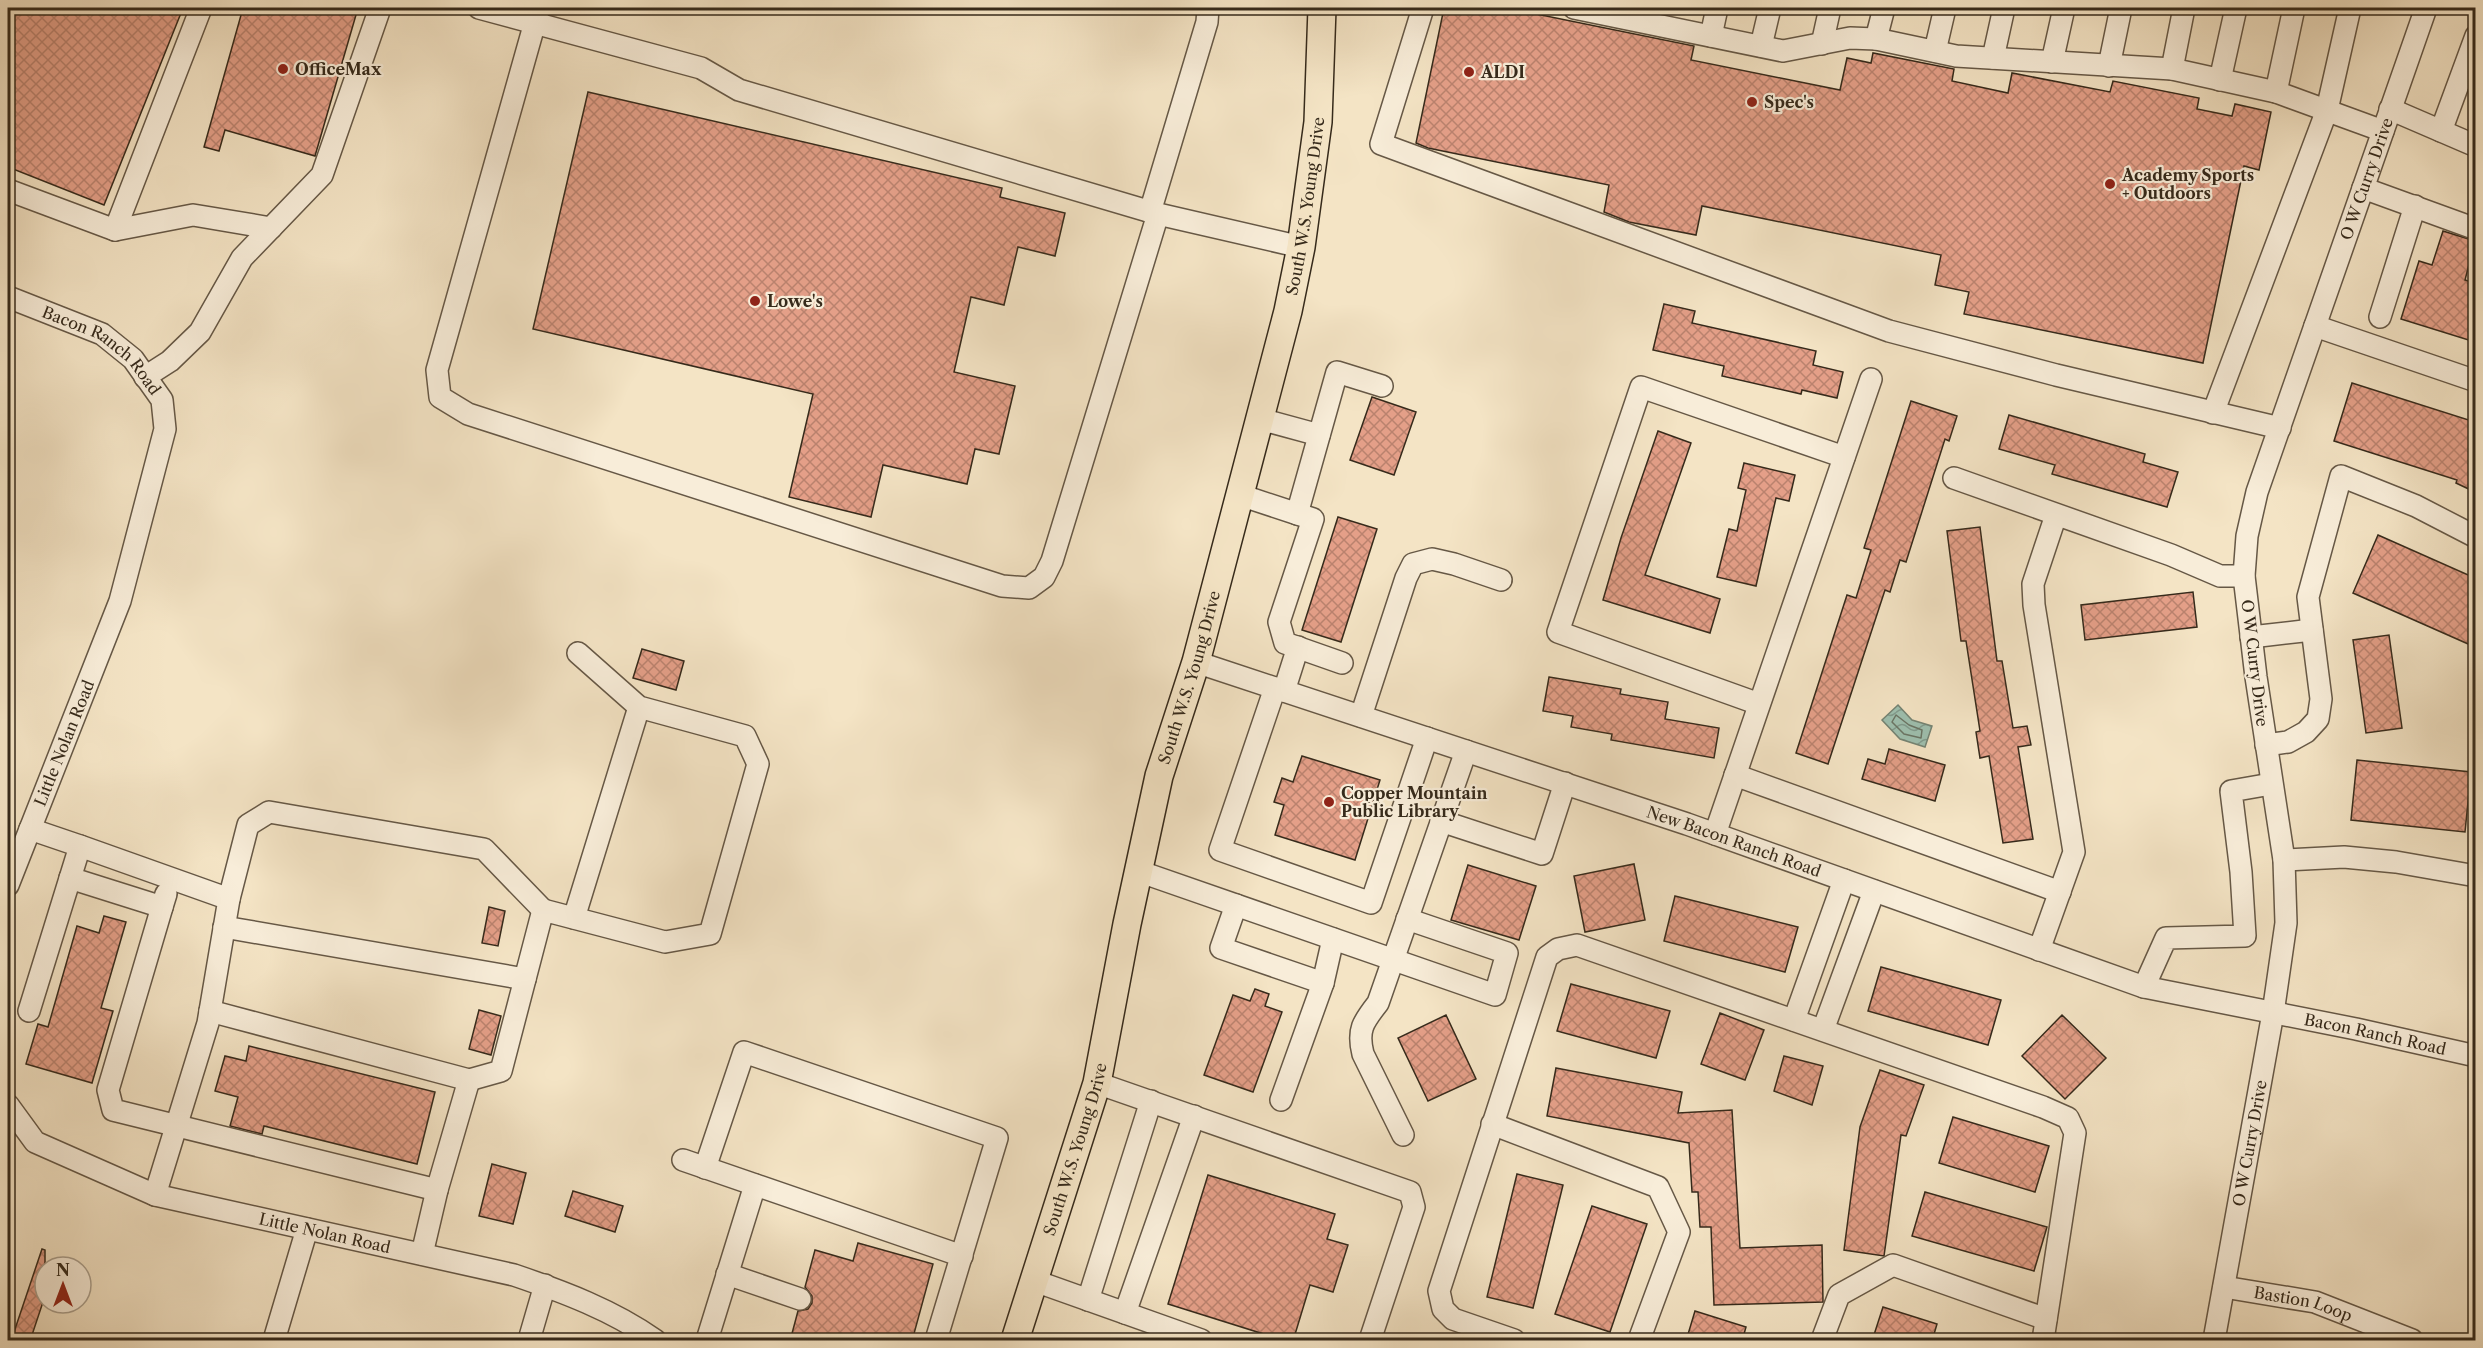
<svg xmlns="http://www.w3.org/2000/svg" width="2483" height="1348" font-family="'Libre Caslon Text',serif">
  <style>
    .water { fill: url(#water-waves); stroke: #748373; stroke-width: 1.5 }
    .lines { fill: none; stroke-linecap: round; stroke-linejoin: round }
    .shore { stroke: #6a7464; stroke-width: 1.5 }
    .building { fill: url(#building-cross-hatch); stroke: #362a1b; stroke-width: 1.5 }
    .minor-casing { stroke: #665846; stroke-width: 24 }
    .major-casing { stroke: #362a1b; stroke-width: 30 }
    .minor { stroke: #f8edd9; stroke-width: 21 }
    .major { stroke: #f4e4c5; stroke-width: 27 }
    .poi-dot { fill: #8f2418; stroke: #f8edd9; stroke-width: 2 }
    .labels { text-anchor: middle; stroke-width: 4.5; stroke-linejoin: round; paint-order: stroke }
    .poi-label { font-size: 16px; font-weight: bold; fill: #362a1b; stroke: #f8edd9; text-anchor: start }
    .street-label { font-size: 16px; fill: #362a1b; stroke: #f8edd9 }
  </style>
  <defs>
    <pattern id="water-waves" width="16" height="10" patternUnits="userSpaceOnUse" patternTransform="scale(1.5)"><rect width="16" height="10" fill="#9dbfae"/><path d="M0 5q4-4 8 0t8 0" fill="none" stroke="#819b8d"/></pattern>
    <pattern id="building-cross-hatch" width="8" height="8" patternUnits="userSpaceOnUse" patternTransform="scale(1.5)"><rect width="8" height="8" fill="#e49f88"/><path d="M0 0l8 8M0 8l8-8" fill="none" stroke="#ba826e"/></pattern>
  </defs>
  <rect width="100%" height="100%" fill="#f4e4c5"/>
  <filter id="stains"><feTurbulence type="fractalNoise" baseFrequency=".00333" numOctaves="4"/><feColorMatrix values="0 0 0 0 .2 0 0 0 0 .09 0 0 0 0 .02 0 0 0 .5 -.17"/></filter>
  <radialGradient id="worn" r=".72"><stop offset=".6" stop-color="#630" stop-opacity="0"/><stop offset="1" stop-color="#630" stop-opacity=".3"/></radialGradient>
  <path class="water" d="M1898,705L1912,720L1932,726L1925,747L1900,739L1882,720Z"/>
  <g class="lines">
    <path class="shore" d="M1896,715L1909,725L1922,730L1921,738L1904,734L1892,722Z"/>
  </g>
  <g class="building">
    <path d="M8,8H183L104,205L8,167Z"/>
    <path d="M243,8H358L315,156L225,130L219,151L204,147Z"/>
    <path d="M1444,8H1507L1694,46L1691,60L1840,90L1847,58L1871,63L1873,53L1954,69L1952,81L2008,93L2012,73L2110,92L2113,81L2199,98L2197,109L2232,116L2235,104L2271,112L2259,170L2244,166L2203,363L1964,314L1969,292L1935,285L1941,255L1702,206L1696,235L1629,222L1604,212L1609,185L1428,148L1416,143Z"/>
    <path d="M588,92L1002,188L1000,197L1065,213L1055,256L1018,247L1004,305L971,297L954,372L1015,386L999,454L975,449L967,484L883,465L871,517L789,497L813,394L533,329Z"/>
    <path d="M2443,231L2475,241L2465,280L2475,283V342L2401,319L2419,261L2432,265Z"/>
    <path d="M1664,304L1695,311L1692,323L1816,351L1813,365L1843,372L1837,398L1802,390L1801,394L1722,376L1724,366L1653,350Z"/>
    <path d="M2352,383L2475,422V492L2456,483L2457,480L2334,441Z"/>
    <path d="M1372,397L1416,412L1394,475L1350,460Z"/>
    <path d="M1911,401L1957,416L1949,441L1945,439L1906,562L1900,560L1890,592L1885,590L1828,764L1796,753L1847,595L1856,598L1871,550L1864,548Z"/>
    <path d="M2009,415L2145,454L2143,462L2178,472L2167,507L2052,474L2055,465L1999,449Z"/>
    <path d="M1658,431L1691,443L1645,575L1720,599L1710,633L1603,600L1621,538Z"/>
    <path d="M1744,463L1795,475L1789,501L1776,498L1756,586L1717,577L1729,529L1737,531L1746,490L1738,488Z"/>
    <path d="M1338,517L1377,529L1341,642L1302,630Z"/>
    <path d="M1980,527L1997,661H2002L2013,728L2027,726L2031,745L2018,747L2033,839L2003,843L1989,756L1980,758L1976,732L1980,731L1966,641H1961L1947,531Z"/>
    <path d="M2378,535L2475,578V647L2353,593Z"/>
    <path d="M2193,592L2197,627L2085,640L2081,605Z"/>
    <path d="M2389,635L2402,728L2366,733L2353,640Z"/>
    <path d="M642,649L684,661L676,690L633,678Z"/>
    <path d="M1549,677L1621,689L1620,694L1668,702L1665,719L1719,728L1714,758L1611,740L1612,734L1571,727L1573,716L1543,711Z"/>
    <path d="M1889,749L1945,765L1935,801L1862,779L1868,759L1885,764Z"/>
    <path d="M1302,756L1380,780L1355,860L1275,835L1284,805L1274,802L1282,778L1293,782Z"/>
    <path d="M2357,760L2471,772L2465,832L2351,820Z"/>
    <path d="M1634,864L1645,920L1585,932L1574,876Z"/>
    <path d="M1468,865L1536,886L1519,940L1451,920Z"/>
    <path d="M1675,896L1798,927L1785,972L1664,941Z"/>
    <path d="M489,907L505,911L498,946L482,943Z"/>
    <path d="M104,916L126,922L101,1008L113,1011L92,1083L26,1064L38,1024L48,1027L77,926L99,933Z"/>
    <path d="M1881,967L2001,1000L1988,1045L1868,1011Z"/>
    <path d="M1571,984L1670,1011L1656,1058L1557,1031Z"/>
    <path d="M1255,989L1269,994L1265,1006L1282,1012L1253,1092L1204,1075L1233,995L1250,1001Z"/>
    <path d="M479,1010L501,1016L491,1055L469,1049Z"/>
    <path d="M1720,1013L1764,1030L1745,1080L1701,1064Z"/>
    <path d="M1446,1015L1476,1079L1428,1101L1398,1038Z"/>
    <path d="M2062,1015L2106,1058L2065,1099L2022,1056Z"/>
    <path d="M249,1046L435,1092L417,1164L264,1126L262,1134L230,1126L238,1097L215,1091L225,1056L246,1061Z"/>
    <path d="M1784,1056L1823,1066L1812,1105L1774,1091Z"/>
    <path d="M1556,1068L1682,1092L1678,1113L1732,1110L1740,1248L1822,1245L1823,1302L1714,1305L1711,1227H1700L1698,1192H1692L1689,1143L1547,1116Z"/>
    <path d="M1880,1070L1924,1085L1906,1136L1901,1135L1884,1256L1844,1250L1860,1127Z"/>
    <path d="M1953,1117L2049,1146L2035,1192L1939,1163Z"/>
    <path d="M492,1164L526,1173L513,1224L479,1216Z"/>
    <path d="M1517,1174L1563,1185L1533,1308L1487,1297Z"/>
    <path d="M1208,1175L1335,1214L1327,1239L1348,1245L1333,1292L1310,1285L1293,1341H1286L1168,1304Z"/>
    <path d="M573,1191L623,1206L615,1232L565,1216Z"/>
    <path d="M1925,1192L2047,1227L2034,1271L1912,1236Z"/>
    <path d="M1592,1206L1647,1224L1610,1332L1555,1314Z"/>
    <path d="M858,1243L933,1264L912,1341H790L798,1311L808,1309L812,1303V1296L805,1287L815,1250L853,1261Z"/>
    <path d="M42,1249L45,1250V1296L30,1341H11Z"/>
    <path d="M1883,1307L1937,1324L1932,1341H1872Z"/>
    <path d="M1695,1311L1746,1327L1742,1341H1686Z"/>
  </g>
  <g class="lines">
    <defs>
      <g id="minor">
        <path d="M479,8L701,68L739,90L1158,214L1301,247"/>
        <path d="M539,8L437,370L440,397L468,414L1002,586L1029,588L1044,577L1052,561L1158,214"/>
        <path d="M1423,8L1381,144L1889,331L2056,375L2280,428"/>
        <path d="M1574,8L1783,51L1850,38L1876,39L1956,56L2172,69L2276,92L2383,131"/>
        <path d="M1711,36L1717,8"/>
        <path d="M1876,39L1884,8"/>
        <path d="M1822,44L1830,8"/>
        <path d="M1761,46L1770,8"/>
        <path d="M1935,51L1945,8"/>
        <path d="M1993,58L2004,8"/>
        <path d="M2052,62L2064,8"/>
        <path d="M2109,66L2121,8"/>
        <path d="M2172,69L2184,8"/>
        <path d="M2220,80L2236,8"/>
        <path d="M2276,92L2294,8"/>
        <path d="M2390,109L2476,146"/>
        <path d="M2441,131L2476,36"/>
        <path d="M2363,188L2476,229"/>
        <path d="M8,190L115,230L193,215L271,228"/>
        <path d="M1150,212L1207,22L1208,8"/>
        <path d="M115,230L201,8"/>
        <path id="s1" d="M8,297L102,334L133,359L162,400L165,429L120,601L8,885"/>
        <path d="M2380,317L2415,206"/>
        <path d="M2315,326L2476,381"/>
        <path d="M145,377L170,361L200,332L242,258L322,175L380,8"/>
        <path d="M2213,413L2327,110L2350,8"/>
        <path d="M1260,419L1319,435"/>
        <path d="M1954,478L2171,555L2220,576H2244"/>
        <path d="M1240,495L1313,519L1279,622L1285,643L1342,663"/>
        <path d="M1297,514L1337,372L1382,386"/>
        <path d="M2251,637L2312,630"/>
        <path id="s2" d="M1196,662L1687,824L2144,987L2356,1029L2476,1056"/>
        <path d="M1275,688L1220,850L1371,903L1427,738"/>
        <path d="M1284,691L1298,647"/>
        <path d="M1759,704L1558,632L1641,387L1844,457"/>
        <path d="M1361,716L1406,578L1413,564L1432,559L1454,564L1501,580"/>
        <path d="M2266,745L2288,742L2306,732L2318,719L2321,699L2308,597L2341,476L2416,506L2476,537"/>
        <path d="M1735,775L2060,892"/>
        <path d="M1441,821L1542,854L1565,783"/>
        <path d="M1715,834L1871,379"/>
        <path d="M80,846L229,899L208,1023L155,1195"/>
        <path d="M2284,860L2344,857L2396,862L2476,876"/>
        <path d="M1138,871L1495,995L1507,953L1407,919"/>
        <path d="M70,878L162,907L166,894"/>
        <path d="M229,899L248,825L269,812L484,849L543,910"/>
        <path d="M1236,905L1221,948L1323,983"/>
        <path d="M162,907L108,1090L113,1110L437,1190"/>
        <path d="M574,918L639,707"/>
        <path d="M224,927L525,979"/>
        <path d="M2039,950L2074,852L2034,605L2033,584L2056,515"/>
        <path d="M2144,987L2166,938L2245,936L2241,872L2231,791L2271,784"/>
        <path d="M29,1011L80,846L30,829"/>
        <path d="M210,1011L469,1080L437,1190L422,1254"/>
        <path d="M1794,1020L1844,880"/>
        <path d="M1823,1030L1874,891"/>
        <path d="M469,1080L501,1071L543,910L665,942L710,934L758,764L745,736L639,707L578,653"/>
        <path d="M1097,1083L1410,1192L1414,1207L1370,1340"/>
        <path d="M1281,1100L1323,983L1333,939"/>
        <path id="s3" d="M8,1105L35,1142L155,1195L514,1275C564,1292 612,1310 655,1340"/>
        <path d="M1492,1124L1658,1187L1679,1232L1639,1340"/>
        <path d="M1403,1135L1363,1054C1357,1030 1363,1022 1378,1003L1466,751"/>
        <path d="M683,1160L962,1256"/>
        <path d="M705,1168L744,1052L997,1138L936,1340"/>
        <path d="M727,1274L800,1299"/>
        <path d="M1035,1281L1201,1340"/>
        <path id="s4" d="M2224,1287L2315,1302L2412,1340"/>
        <path d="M1088,1300L1151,1101"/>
        <path d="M1125,1313L1194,1116"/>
        <path d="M274,1340L307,1229"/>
        <path d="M529,1340L545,1285"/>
        <path d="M707,1340L755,1185"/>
        <path d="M1514,1340L1453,1319L1443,1309L1439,1291L1547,957L1558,949L1577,945L2043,1107L2068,1118L2075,1133L2043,1340"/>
        <path d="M1822,1340L1839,1295L1893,1265L2046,1319"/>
        <path id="s5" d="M2214,1340L2273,1013L2286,923L2284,860L2256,677L2244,576L2247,536L2257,492L2426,8"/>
      </g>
      <g id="major">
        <path id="s6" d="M1015,1340L1097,1083L1127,924L1159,776L1196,662L1288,311L1301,247L1318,122L1322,8"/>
      </g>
    </defs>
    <use href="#minor" class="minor-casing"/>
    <use href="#major" class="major-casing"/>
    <use href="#minor" class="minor"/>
    <use href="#major" class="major"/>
  </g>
  <g class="poi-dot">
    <circle cx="283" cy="69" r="6"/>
    <circle cx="1469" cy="72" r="6"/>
    <circle cx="1752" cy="102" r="6"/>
    <circle cx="2110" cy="184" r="6"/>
    <circle cx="755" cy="301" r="6"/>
    <circle cx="1329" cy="802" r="6"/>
  </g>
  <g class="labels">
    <g class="poi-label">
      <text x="295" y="75">OfficeMax</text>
      <text x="1481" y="78">ALDI</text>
      <text x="1764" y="108">Spec's</text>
      <text x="2122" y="181">Academy Sports<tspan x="2122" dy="18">+ Outdoors</tspan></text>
      <text x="767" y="307">Lowe's</text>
      <text x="1341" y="799">Copper Mountain<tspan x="1341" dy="18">Public Library</tspan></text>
    </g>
    <g class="street-label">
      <text dy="6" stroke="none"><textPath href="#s5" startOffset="1190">O W Curry Drive</textPath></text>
      <text dy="6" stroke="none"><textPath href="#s6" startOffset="1172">South W.S. Young Drive</textPath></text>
      <text dy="6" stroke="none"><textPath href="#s1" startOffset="110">Bacon Ranch Road</textPath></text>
      <text transform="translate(2255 663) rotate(83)" y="6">O W Curry Drive</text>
      <text dy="6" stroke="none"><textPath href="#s6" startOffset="686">South W.S. Young Drive</textPath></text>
      <text transform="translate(64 743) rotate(-68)" y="6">Little Nolan Road</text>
      <text dy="6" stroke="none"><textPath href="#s2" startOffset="567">New Bacon Ranch Road</textPath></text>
      <text dy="6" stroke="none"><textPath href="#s2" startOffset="1238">Bacon Ranch Road</textPath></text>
      <text dy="6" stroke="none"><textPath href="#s5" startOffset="200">O W Curry Drive</textPath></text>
      <text dy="6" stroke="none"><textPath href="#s6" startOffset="200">South W.S. Young Drive</textPath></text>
      <text dy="6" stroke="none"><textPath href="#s3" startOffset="351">Little Nolan Road</textPath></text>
      <text dy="6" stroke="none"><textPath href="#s4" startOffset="81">Bastion Loop</textPath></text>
    </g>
  </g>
  <rect width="2483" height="1348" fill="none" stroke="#f4e4c5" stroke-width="30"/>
  <rect x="9" y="9" width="2465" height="1330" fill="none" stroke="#362a1b" stroke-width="3"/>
  <rect x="15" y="15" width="2453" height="1318" fill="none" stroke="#362a1b" stroke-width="1.5"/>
  <g transform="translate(63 1285)"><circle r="28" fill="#f8edd9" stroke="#aa9f8d" stroke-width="1.5"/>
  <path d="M0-4.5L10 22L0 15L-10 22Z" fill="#8f2418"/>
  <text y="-9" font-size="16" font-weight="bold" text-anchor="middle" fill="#362a1b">N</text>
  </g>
  <rect width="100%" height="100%" filter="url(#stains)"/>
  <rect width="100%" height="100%" fill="url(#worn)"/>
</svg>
